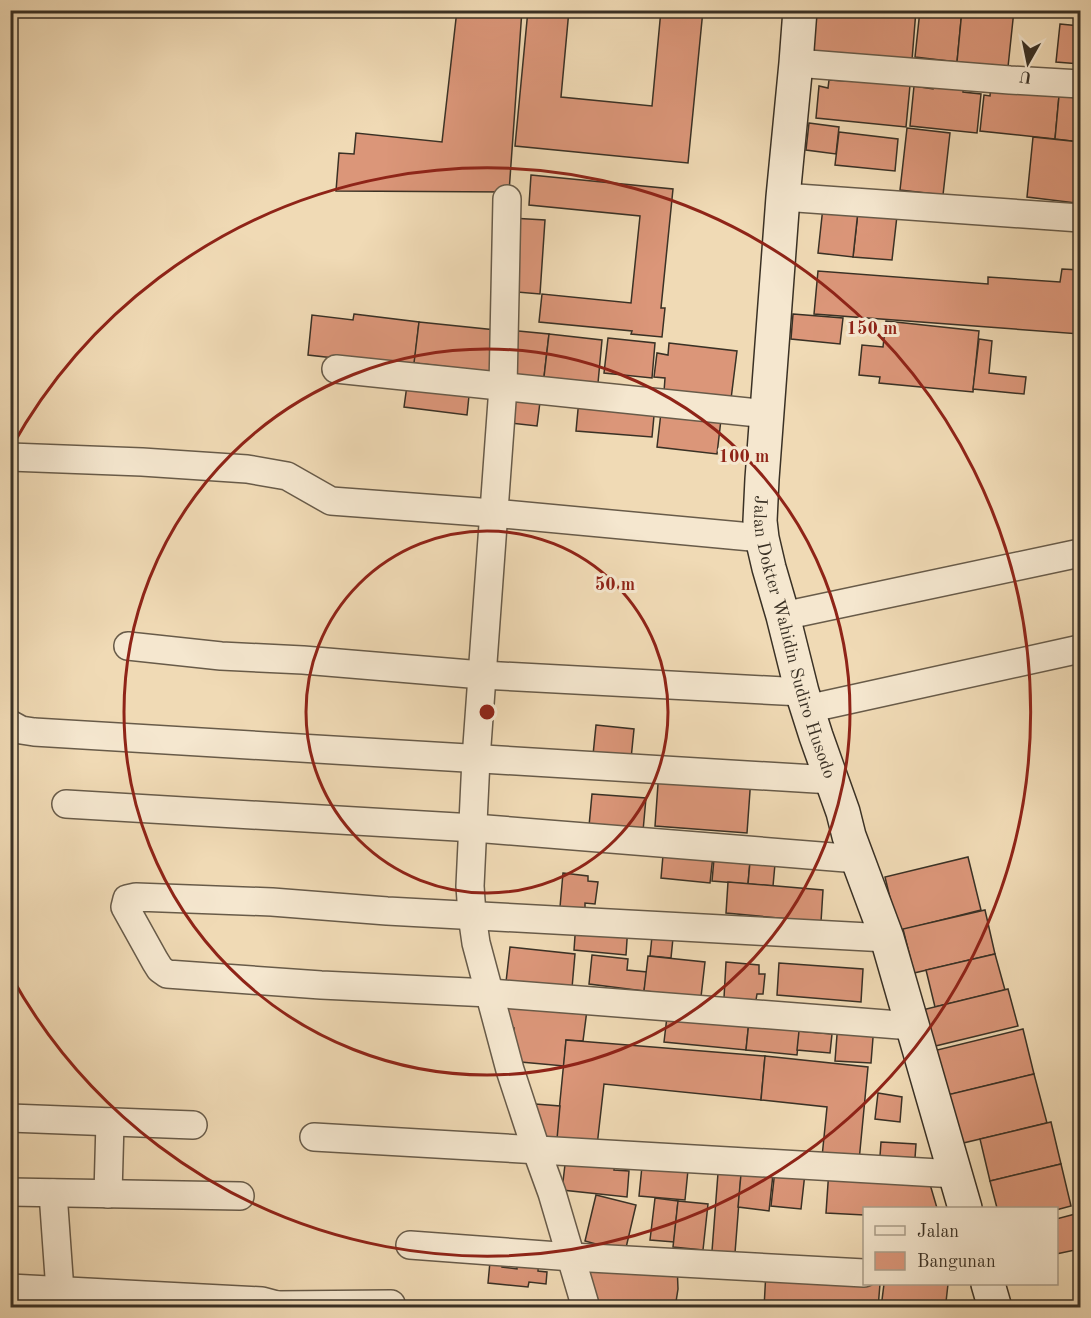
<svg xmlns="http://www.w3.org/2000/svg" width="1091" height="1318" font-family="'Old Standard TT',serif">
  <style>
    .building { fill: #db9679; stroke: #3a3125; stroke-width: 1.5 }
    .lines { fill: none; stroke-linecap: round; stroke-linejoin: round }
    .street-casing { stroke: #685b49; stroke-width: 30 }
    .secondary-casing { stroke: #3a3125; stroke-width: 36 }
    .street { stroke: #f5e7cf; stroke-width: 27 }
    .secondary { stroke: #f5e7cf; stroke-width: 33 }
    .ring { fill: none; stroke: #8f2418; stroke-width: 3 }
    .labels { text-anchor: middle; stroke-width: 6; stroke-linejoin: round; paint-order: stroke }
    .street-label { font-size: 18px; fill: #3a3125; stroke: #f5e7cf }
    .centre { fill: #8f2418; stroke: #f5e7cf; stroke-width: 3 }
    .ring-label { font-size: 18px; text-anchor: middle; font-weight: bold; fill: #8f2418; stroke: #f5e7cf; stroke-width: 6; stroke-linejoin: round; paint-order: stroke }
  </style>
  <rect width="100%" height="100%" fill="#f0dab5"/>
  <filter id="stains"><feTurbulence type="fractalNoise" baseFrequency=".00333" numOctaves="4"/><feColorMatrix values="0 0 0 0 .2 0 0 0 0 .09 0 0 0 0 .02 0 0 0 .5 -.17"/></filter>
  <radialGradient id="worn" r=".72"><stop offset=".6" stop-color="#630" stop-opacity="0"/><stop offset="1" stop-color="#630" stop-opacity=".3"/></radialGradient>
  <g class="building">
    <path d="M457,10H522L509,192L336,191L339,153L354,154L356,133L442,142Z"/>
    <path d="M528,10H569L561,97L652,106L661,10H703L688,163L515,146Z"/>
    <path d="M813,10H916L912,60L809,51Z"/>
    <path d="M920,10H962L957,62L915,57Z"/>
    <path d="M962,10H1014L1008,67L957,62Z"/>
    <path d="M1060,24L1080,26V64L1056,62Z"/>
    <path d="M847,75H911L906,127L816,118L819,86L828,88L829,80L846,81Z"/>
    <path d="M934,76L964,79L963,92L981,94L977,133L910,126L914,86L933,89Z"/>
    <path d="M991,83L1060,85L1055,139L980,131L984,95L990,96Z"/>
    <path d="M1060,85L1080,87V142L1055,139Z"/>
    <path d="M809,123L839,127L836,154L806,150Z"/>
    <path d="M907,128L950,133L943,195L900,190Z"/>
    <path d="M839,132L898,139L895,171L835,165Z"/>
    <path d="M1033,137L1080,142V158L1076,203L1027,197Z"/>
    <path d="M531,175L673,189L661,308H665L662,337L631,334L632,331L539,322L542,294L631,303L640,216L529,205Z"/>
    <path d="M859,203L898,207L892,260L853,257Z"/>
    <path d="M823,207L858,211L853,257L818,253Z"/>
    <path d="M511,218L545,220L540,294L506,291Z"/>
    <path d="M1062,269L1080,270V334L814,314L818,271L988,284V277L1060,282Z"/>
    <path d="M354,314L419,322L414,367L308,355L312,315L353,320Z"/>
    <path d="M793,314L843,318L840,344L791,339Z"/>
    <path d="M886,321L979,331L973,392L879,383L880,377L859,375L862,345L883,347Z"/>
    <path d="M419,322L496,330L492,372L414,363Z"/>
    <path d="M507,330L549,334L544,377L504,374Z"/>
    <path d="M549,334L602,340L598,383L544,377Z"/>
    <path d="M608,338L655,343L652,378L604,373Z"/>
    <path d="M979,339L992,341L989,373L1026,377L1024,394L973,389Z"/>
    <path d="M669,343L737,351L731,399L664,392L665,378L654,377L657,353L668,355Z"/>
    <path d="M408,378L470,386L467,415L404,407Z"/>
    <path d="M506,390L541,394L537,426L502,422Z"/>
    <path d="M579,399L655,405L652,437L576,431Z"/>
    <path d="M662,404L722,411L717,454L657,447Z"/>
    <path d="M596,725L634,729L631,759L593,755Z"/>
    <path d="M659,770L751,777L747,833L655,826Z"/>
    <path d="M592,794L646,798L643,831L589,826Z"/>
    <path d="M664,844L713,855L710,883L661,878Z"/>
    <path d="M715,848L750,862L748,884L712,881Z"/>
    <path d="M751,851L776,853L773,886L748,884Z"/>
    <path d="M968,857L981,910L898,931L885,877Z"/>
    <path d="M563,873L588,876V881L598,882L595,904L585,903V910L560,907Z"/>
    <path d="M728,882L823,890L821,922L726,913Z"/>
    <path d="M985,910L995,954L914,973L903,929Z"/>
    <path d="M576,922L628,925L626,955L574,950Z"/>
    <path d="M653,927L674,928L671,958L650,956Z"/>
    <path d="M510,947L575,954L572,988L506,982Z"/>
    <path d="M995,954L1005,990L935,1007L926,970Z"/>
    <path d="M592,955L628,959L627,970L647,972L644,991L589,984Z"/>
    <path d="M648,956L705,962L701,997L644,991Z"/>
    <path d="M726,962L759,965V974H765L763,994H757L756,1000L724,998Z"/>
    <path d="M779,963L863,969L861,1002L777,995Z"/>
    <path d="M1008,989L1018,1026L923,1049L914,1012Z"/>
    <path d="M505,995L588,1002L583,1041L566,1040L564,1066L510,1061L514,1028L501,1026Z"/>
    <path d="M668,1008L749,1021L746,1050L664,1042Z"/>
    <path d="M801,1018L797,1055L746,1050L749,1021Z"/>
    <path d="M838,1022L874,1025L871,1063L835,1061Z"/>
    <path d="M1023,1029L1034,1074L940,1097L929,1052Z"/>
    <path d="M799,1031L832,1034L830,1053L797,1050Z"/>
    <path d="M566,1040L765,1056L761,1100L604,1084L597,1146L556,1142Z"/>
    <path d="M765,1056L868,1067L859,1161L822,1157L827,1107L761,1100Z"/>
    <path d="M1034,1074L1047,1123L959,1144L947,1095Z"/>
    <path d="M878,1093L902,1097L900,1122L875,1119Z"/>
    <path d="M535,1104L560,1106L557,1139L532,1136Z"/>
    <path d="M1051,1122L1061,1164L990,1181L980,1139Z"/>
    <path d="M881,1142L916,1144L915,1158L880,1156Z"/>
    <path d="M566,1156H616L614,1170L629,1171L627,1197L562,1190Z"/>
    <path d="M643,1156L689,1160L685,1200L639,1196Z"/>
    <path d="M719,1160L742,1163L735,1253L712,1251Z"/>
    <path d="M742,1163L774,1165L769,1211L738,1207Z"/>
    <path d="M1061,1164L1071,1206L1056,1210V1208H997L990,1181Z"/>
    <path d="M829,1169L927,1174L937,1208H864V1215L826,1213Z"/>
    <path d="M775,1170L805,1173L801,1209L771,1206Z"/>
    <path d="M596,1195L636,1205L625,1252L585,1241Z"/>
    <path d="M655,1198L678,1201L674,1242L650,1240Z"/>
    <path d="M678,1201L708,1204L703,1250L673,1247Z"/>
    <path d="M1079,1213L1080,1249L1056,1254V1219Z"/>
    <path d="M491,1251L504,1253L502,1267L517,1269L518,1254L539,1256L538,1271L547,1272L546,1284L529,1282L528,1287L488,1283Z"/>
    <path d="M587,1258L677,1263L678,1289L675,1308H589Z"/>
    <path d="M766,1271L864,1284H880L878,1308H764Z"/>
    <path d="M884,1284H948L946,1302L934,1301V1308H881Z"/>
  </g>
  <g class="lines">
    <defs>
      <g id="street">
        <path d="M796,63L1010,80L1080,84"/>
        <path d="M783,197L1080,218"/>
        <path d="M507,199L503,387L476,759L470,886L472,915L476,943L510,1070L536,1149L552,1193L586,1308"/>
        <path d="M336,369L767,414"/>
        <path d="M10,457L142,462L247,469L287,476L331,501L493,513L762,538"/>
        <path d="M783,616L1080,553"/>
        <path d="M128,646L221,656L303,660L482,675L802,692"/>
        <path d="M807,709L1080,649"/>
        <path d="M10,724L21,730L34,732L832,780"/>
        <path d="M66,804L474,828L858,859"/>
        <path d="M887,938L387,911L272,902L136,897L127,899L125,907L155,961L160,969L167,974L321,985L490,993L912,1026"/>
        <path d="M10,1118L193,1125"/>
        <path d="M314,1137L956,1174"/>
        <path d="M10,1192L240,1196"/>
        <path d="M53,1193L60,1291"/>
        <path d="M108,1194L110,1122"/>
        <path d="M410,1245L572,1257L864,1273"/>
        <path d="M10,1288L262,1301L277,1305L279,1308"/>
        <path d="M277,1305L391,1304"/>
      </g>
      <g id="secondary">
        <path id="s1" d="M800,10L796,63L783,197L762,479L760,521L762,538L769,568L783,616L802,692L816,736L843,812L849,836L887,938L965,1208"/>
        <path d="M988,1284L995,1308"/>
      </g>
    </defs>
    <use href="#street" class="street-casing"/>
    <use href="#secondary" class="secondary-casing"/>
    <use href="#street" class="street"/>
    <use href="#secondary" class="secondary"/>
  </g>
  <g class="ring">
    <circle cx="487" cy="712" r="181"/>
    <circle cx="487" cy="712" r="363"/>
    <path d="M11 448A544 544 0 1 1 11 976"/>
  </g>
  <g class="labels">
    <g class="street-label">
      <text dy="6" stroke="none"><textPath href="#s1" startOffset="633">Jalan Dokter Wahidin Sudiro Husodo</textPath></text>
    </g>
  </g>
  <circle cx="487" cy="712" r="9" class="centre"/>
  <g class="ring-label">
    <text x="872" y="334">150 m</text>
    <text x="744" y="462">100 m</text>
    <text x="615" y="590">50 m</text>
  </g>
  <rect width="1091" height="1318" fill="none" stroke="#f0dab5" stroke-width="36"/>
  <rect x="12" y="12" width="1067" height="1294" fill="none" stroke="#3a3125" stroke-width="3"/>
  <rect x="18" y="18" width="1055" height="1282" fill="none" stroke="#3a3125" stroke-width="1.5"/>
  <rect x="863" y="1207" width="195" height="78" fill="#f5e7cf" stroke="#aa9e8b" stroke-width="1.5"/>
  <rect x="875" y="1226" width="30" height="9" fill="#f5e7cf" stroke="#aa9e8b" stroke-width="1.5"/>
  <text x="917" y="1237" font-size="18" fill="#3a3125">Jalan</text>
  <rect x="875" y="1252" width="30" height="18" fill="#db9679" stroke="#aa9e8b" stroke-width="1.5"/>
  <text x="917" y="1267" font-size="18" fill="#3a3125">Bangunan</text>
  <g transform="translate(1028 63) rotate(189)" stroke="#f5e7cf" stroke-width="4.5" paint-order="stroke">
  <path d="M0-4.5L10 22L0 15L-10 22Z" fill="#3a3125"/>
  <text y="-9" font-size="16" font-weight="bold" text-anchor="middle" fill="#3a3125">U</text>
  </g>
  <rect width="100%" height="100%" filter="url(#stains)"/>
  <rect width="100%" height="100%" fill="url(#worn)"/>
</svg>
